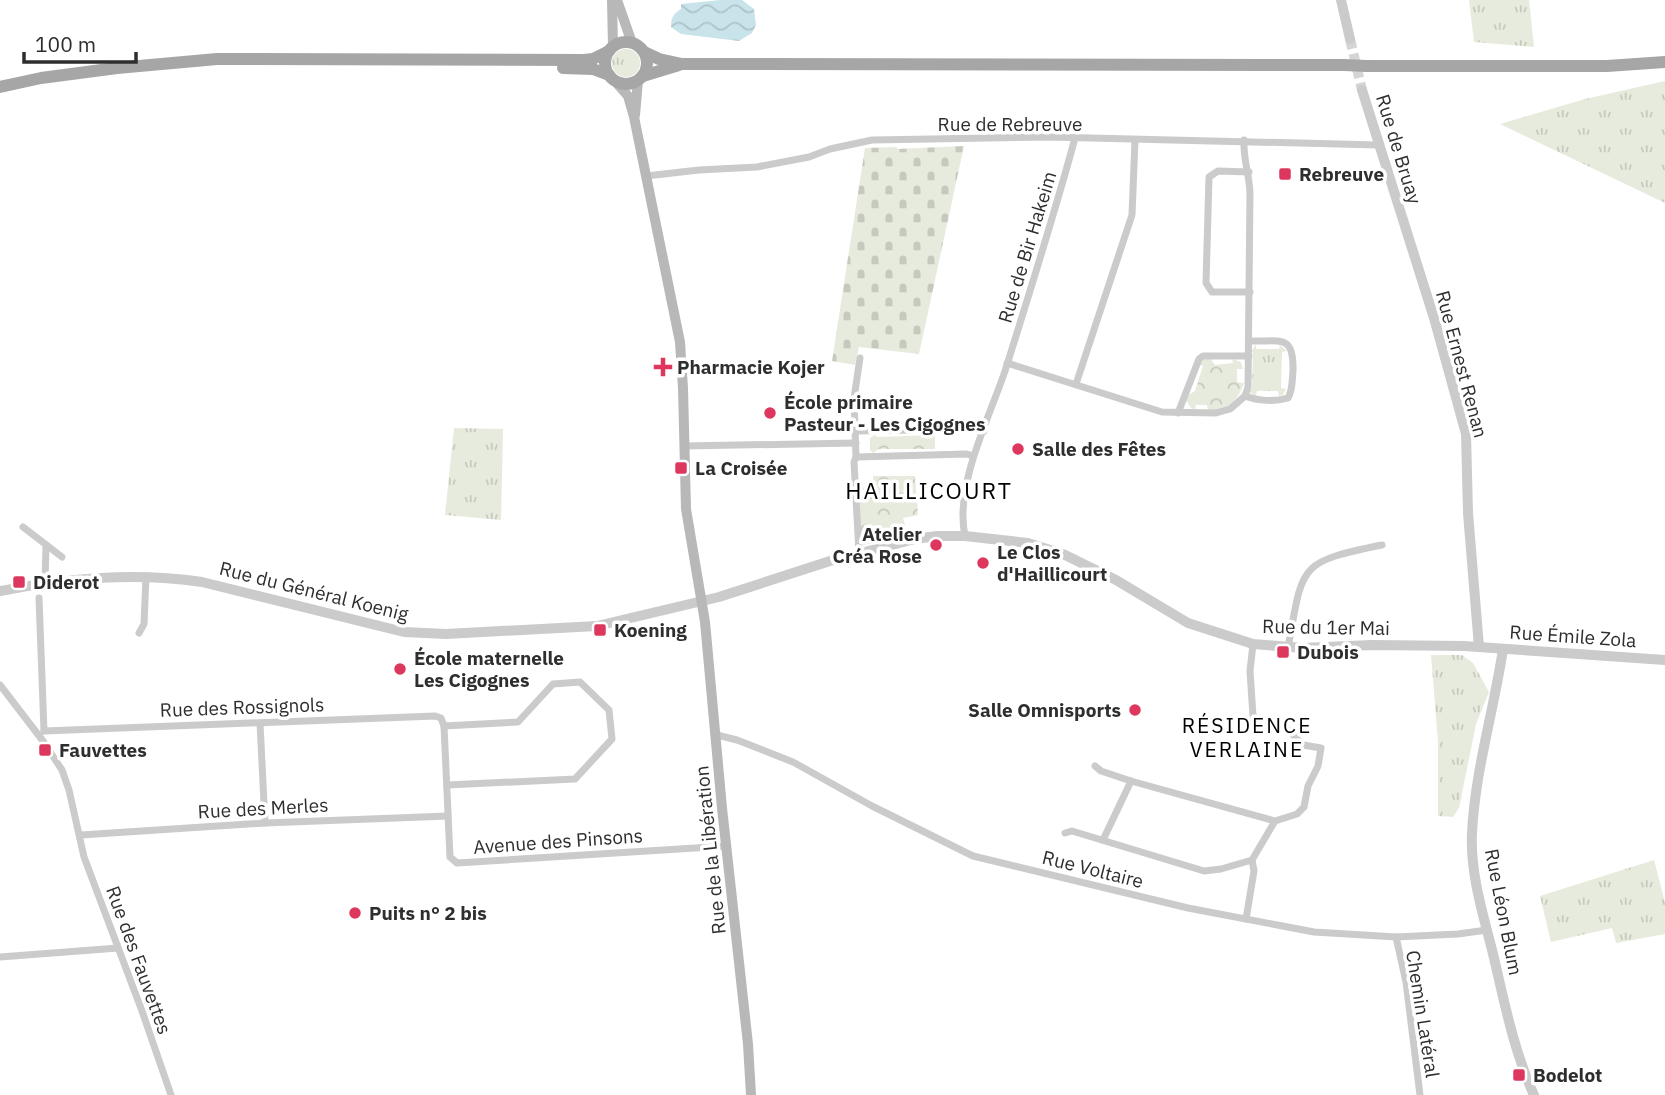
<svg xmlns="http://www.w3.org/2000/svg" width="1665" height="1095" font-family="'IBM Plex Sans',sans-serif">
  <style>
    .grass { fill: url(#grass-tufts) }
    .cemetery { fill: url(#cemetery-stones) }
    .park { fill: url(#park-crowns) }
    .water { fill: url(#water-waves) }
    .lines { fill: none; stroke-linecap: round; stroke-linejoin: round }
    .tertiary-tunnel { stroke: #d5d5d5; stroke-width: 10; stroke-dasharray: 10 5; stroke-linecap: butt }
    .minor { stroke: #cbcbcb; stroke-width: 7 }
    .tertiary { stroke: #cbcbcb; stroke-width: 10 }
    .secondary { stroke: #b8b8b8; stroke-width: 10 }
    .primary { stroke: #a6a6a6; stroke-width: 12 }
    .primary-bridge { stroke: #a6a6a6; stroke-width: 12 }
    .poi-dot { fill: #de375d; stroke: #fff; stroke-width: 2.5 }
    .labels { text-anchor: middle; stroke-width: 7; stroke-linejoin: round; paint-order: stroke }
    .street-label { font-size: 19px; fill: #2e2e2e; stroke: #fff }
    .poi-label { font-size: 19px; font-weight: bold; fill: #2e2e2e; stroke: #fff; text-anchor: start }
    .neighbourhood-label { font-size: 21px; letter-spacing: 2px; fill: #000; stroke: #fff }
    .quarter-label { font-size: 23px; letter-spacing: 2px; fill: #000; stroke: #fff }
  </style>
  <defs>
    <pattern id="grass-tufts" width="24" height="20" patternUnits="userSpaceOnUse" patternTransform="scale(1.75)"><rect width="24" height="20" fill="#e7ebdd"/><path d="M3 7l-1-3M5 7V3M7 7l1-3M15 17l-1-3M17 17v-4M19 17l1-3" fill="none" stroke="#c6cabe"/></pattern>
    <pattern id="cemetery-stones" width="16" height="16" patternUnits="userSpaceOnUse" patternTransform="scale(1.75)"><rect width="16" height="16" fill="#e7ebdd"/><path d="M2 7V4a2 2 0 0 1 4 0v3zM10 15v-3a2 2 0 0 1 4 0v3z" fill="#c6cabe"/></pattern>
    <pattern id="park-crowns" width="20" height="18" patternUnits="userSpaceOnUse" patternTransform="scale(1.75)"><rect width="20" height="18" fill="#e7ebdd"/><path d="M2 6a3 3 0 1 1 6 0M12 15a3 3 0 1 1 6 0" fill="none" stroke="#c6cabe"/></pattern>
    <pattern id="water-waves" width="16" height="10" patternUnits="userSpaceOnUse" patternTransform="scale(1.75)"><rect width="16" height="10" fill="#c9e3ea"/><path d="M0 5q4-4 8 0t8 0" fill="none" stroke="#adc3c9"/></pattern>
  </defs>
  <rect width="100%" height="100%" fill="#fff"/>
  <g class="grass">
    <path d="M1469,0H1529L1534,47L1474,42Z"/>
    <circle cx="626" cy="63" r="14"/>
    <path d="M1665,81V203L1500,124L1585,99Z"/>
    <path d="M1256,344V349H1279L1280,345L1287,351L1282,352L1281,388L1286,389L1283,395L1279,396L1278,391H1257L1256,396L1249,392L1252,388L1253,353L1251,352Z"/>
    <path d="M454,428L503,429L501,520L445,515Z"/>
    <path d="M1431,655H1462L1473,663L1489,692L1476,724L1459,808L1453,817L1438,816V742Z"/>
    <path d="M1654,860L1665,902V934L1616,943L1612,928L1551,942L1540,896Z"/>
  </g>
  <path class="cemetery" d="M964,146L919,354L859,347L855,365L832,361L865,148L897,147V149Z"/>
  <g class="park">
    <path d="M1210,358L1215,365L1233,363L1232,359L1241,362L1243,369H1237V382L1244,383C1238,401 1226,411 1208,411L1207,405H1196L1195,410L1191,408L1186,400L1187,396L1195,391L1203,366L1199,365L1201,361Z"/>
    <path d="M874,435L878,437L935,435V449H879L873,453L870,450V438Z"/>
    <path d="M873,476H915L918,515L903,518L908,535L860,546L858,488L869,487L870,483H873Z"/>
  </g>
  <path class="water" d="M720,0H742L754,9L756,25L752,33L739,41L681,34L671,27C671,18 673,14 681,9V4Z"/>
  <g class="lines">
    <path class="tertiary-tunnel" d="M1350,39L1362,90"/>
    <g class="minor">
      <path d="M1249,172L1218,171L1209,177L1206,283L1212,292H1250"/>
      <path d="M646,176L699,170L757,167L809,157L830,149L872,140L1050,137L1378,145"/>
      <path d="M1007,363L1162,412L1216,413L1230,409L1245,396L1248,387L1250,192C1249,174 1243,158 1244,140"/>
      <path d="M1076,384L1132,215L1135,140"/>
      <path d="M1245,396C1258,401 1275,402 1288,398C1293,389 1292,380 1293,371C1294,333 1280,342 1249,341"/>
      <path d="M1178,413L1199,359L1203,356H1249"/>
      <path d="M855,431L974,429L984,431"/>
      <path d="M684,446L856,443"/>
      <path d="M856,457L967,454L973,456"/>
      <path d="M23,527L62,557"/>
      <path d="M965,536C954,485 990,417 1006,368C1030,291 1054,216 1075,138"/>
      <path d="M859,553L854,462L856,457L854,398L860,358"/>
      <path d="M45,583L46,545"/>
      <path d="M39,598L44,731"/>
      <path d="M139,633L144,624L146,576"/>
      <path d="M1288,648C1303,565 1297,562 1382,545"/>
      <path d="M0,685L43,741L62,770L69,790L84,857L142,1011L171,1095"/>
      <path d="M260,723L265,823"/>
      <path d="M444,726L518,722L553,684L580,682L609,710L612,739L575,779L447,785"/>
      <path d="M44,731L435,716L441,718L444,726L450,857L457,863L727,846"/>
      <path d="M717,735L737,740L793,762L872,806L973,856L1188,908L1314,932L1396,937L1458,934L1487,930"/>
      <path d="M1095,766L1101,771L1131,781L1275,821"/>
      <path d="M1065,833L1072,831L1204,871L1221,869L1252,860"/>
      <path d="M81,835L265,823L448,816"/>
      <path d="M1103,840L1131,781"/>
      <path d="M1246,919L1254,871L1252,860L1275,821L1297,814L1304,807L1308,786L1318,766L1321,748L1303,745L1283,725L1260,723L1253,716L1250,671L1253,644"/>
      <path d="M1396,937L1406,982L1420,1095"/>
      <path d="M0,957L118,948"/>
    </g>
    <g class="tertiary">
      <path d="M1341,0L1350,39"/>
      <path d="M1362,90L1434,318L1466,434L1468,513L1479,647"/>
      <path d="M0,591C68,578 133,572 202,582L404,632L446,634L597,626L719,597L830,561L915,539L937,536H965L1028,543L1063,554L1116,580L1188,623L1253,644L1303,648L1372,645L1464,646L1665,660"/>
      <path d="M1503,649C1494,710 1475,771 1472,833C1470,875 1484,917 1494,958C1505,1005 1514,1051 1534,1095"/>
    </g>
    <g class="secondary">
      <path d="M612,0L613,47"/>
      <path d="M617,0L632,43"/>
      <path d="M615,81L628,96L634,117L680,342L683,388L686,509L705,622L722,808L748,1044L751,1095"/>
      <path d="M635,115L638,80"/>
    </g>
    <g class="primary">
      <circle cx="626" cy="63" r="21"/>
      <path d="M644,52L659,59L682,64L1344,65"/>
      <path d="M1367,66H1607L1665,62"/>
      <path d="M563,68L593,69L609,75"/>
      <path d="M643,76L679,65"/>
      <path d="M0,87L41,78L117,68L217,59L584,60L593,59L609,51"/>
    </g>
    <path class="primary-bridge" d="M1344,65L1367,66"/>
  </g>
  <g class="poi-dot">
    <rect x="1278" y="167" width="14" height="14" rx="3.5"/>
    <path d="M659.5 356.5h7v7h7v7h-7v7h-7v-7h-7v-7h7z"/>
    <circle cx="770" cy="413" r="7"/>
    <circle cx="1018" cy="449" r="7"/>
    <rect x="674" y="461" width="14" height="14" rx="3.5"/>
    <circle cx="936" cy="545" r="7"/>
    <circle cx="983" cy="563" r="7"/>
    <rect x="12" y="575" width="14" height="14" rx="3.5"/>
    <rect x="593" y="623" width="14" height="14" rx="3.5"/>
    <rect x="1276" y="645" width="14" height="14" rx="3.5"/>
    <circle cx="400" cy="669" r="7"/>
    <circle cx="1135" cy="710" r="7"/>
    <rect x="38" y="743" width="14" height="14" rx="3.5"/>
    <circle cx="355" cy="913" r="7"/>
    <rect x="1512" y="1068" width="14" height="14" rx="3.5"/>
  </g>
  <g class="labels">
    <g class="street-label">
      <text x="1010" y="131">Rue de Rebreuve</text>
      <text transform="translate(1399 149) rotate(73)" y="7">Rue de Bruay</text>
      <text transform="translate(1027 247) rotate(-73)" y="7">Rue de Bir Hakeim</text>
      <text transform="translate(1462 364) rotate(75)" y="7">Rue Ernest Renan</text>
      <text transform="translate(314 591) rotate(14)" y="7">Rue du Général Koenig</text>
      <text transform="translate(1326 627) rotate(1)" y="7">Rue du 1er Mai</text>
      <text transform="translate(1573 636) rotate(4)" y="7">Rue Émile Zola</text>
      <text transform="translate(242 707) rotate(-2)" y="7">Rue des Rossignols</text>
      <text transform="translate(263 808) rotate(-3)" y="7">Rue des Merles</text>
      <text transform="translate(558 841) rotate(-4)" y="7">Avenue des Pinsons</text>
      <text transform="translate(710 850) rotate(-96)" y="7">Rue de la Libération</text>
      <text transform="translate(1093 869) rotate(14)" y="7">Rue Voltaire</text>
      <text transform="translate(1504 912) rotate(79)" y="7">Rue Léon Blum</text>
      <text transform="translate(139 960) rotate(70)" y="7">Rue des Fauvettes</text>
      <text transform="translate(1423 1014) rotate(81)" y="7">Chemin Latéral</text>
    </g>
    <g class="poi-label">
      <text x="1299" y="181">Rebreuve</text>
      <text x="677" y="374">Pharmacie Kojer</text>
      <text x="784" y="409">École primaire<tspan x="784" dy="22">Pasteur - Les Cigognes</tspan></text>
      <text x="1032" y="456">Salle des Fêtes</text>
      <text x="695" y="475">La Croisée</text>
      <text x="922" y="541" text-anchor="end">Atelier<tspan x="922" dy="22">Créa Rose</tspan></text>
      <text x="997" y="559">Le Clos<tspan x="997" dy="22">d'Haillicourt</tspan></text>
      <text x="33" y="589">Diderot</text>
      <text x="614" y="637">Koening</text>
      <text x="1297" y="659">Dubois</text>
      <text x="414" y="665">École maternelle<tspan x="414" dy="22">Les Cigognes</tspan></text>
      <text x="1121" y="717" text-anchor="end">Salle Omnisports</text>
      <text x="59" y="757">Fauvettes</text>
      <text x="369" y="920">Puits n° 2 bis</text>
      <text x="1533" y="1082">Bodelot</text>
    </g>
    <g class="neighbourhood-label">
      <text x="1247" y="733">RÉSIDENCE<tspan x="1247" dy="24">VERLAINE</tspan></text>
    </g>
    <g class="quarter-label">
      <text x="929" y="499">HAILLICOURT</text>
    </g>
  </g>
  <path d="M24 52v10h112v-10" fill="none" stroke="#2e2e2e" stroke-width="3.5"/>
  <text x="35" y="52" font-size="21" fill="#2e2e2e" stroke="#ffffff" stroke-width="5" paint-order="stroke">100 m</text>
</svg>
